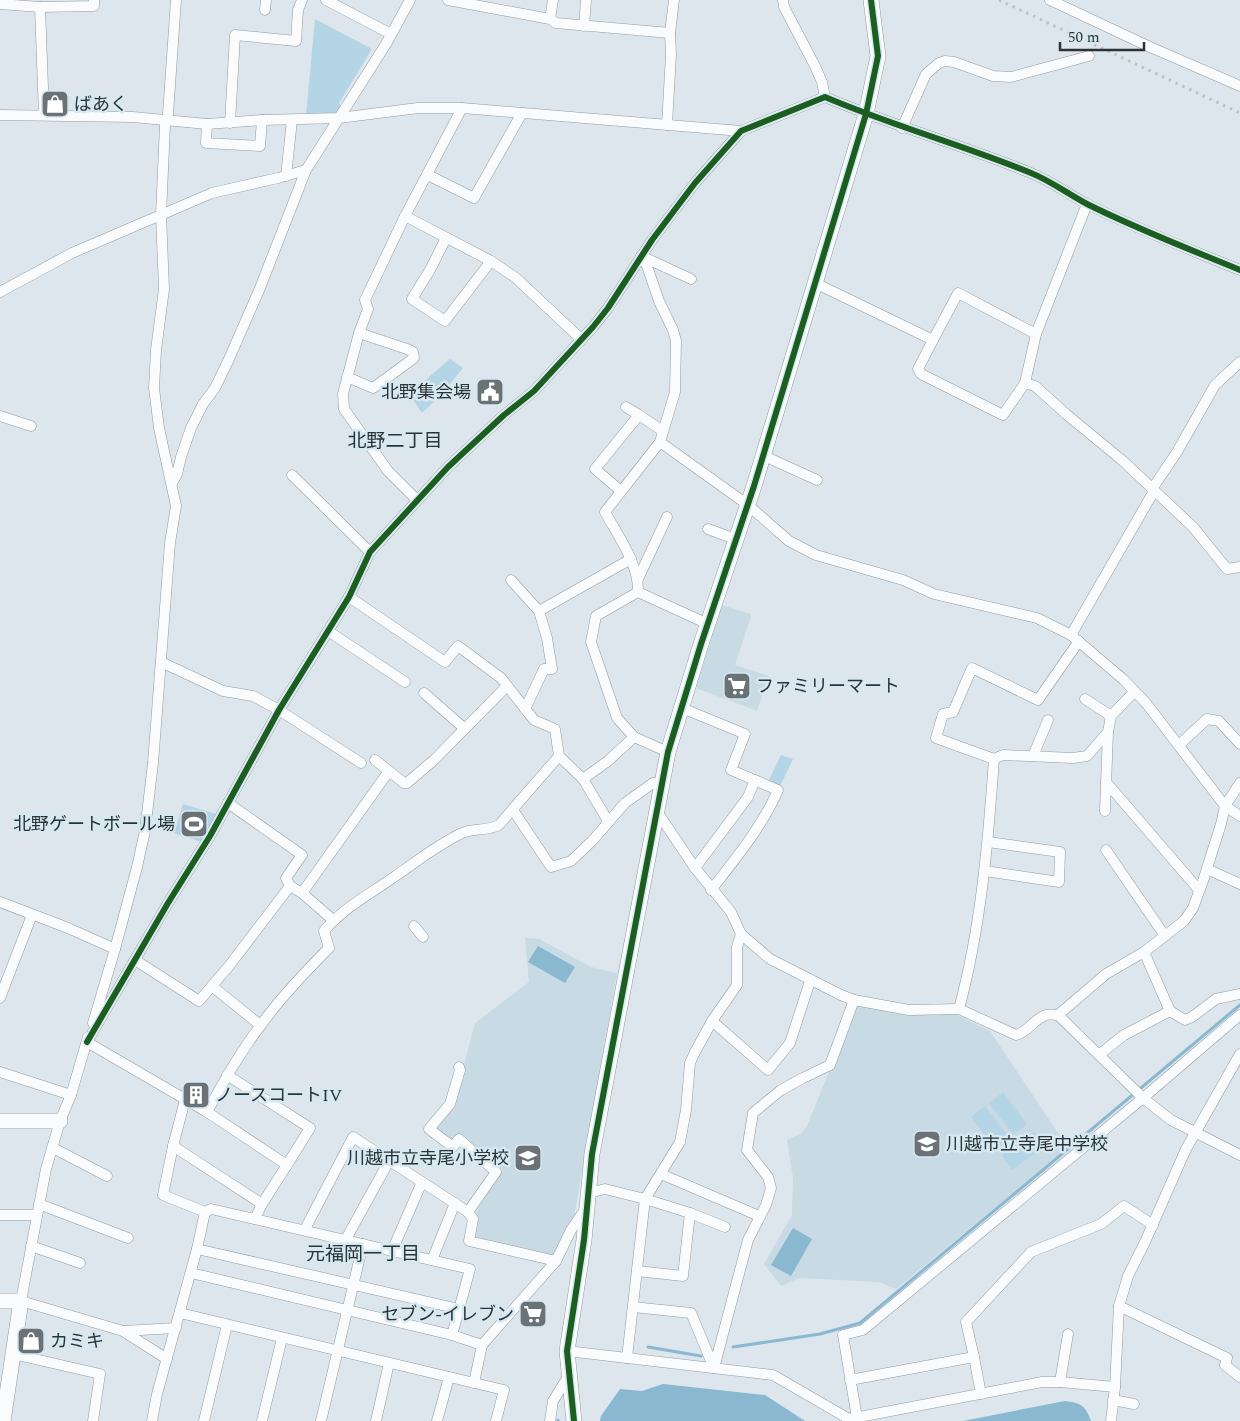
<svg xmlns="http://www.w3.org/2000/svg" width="1240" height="1421" font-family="Spectral,'Noto Sans JP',serif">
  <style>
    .built { fill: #c8dae4 }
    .green { fill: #b4d5e6 }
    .water { fill: #89b8d0 }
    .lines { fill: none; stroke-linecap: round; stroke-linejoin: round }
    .stream { stroke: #89b8d0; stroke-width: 3 }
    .street-casing { stroke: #939b9f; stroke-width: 11 }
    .secondary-casing { stroke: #939b9f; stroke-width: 16 }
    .street { stroke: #fafbfc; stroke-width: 10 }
    .secondary { stroke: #fafbfc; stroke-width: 15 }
    .rail { stroke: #c0c2c4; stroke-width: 3; stroke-dasharray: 2.5 5; stroke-linecap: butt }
    .cycleway-casing { stroke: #d6e8f2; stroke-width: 9 }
    .cycleway { stroke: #1b5e20; stroke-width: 6 }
    .labels { text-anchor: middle; stroke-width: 5; stroke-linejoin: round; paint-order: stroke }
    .poi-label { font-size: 18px; fill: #2c3337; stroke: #d6e8f2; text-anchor: start }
    .neighbourhood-label { font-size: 19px; fill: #2c3337; stroke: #d6e8f2 }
  </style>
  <rect width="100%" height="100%" fill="#dce6ec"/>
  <g class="built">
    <path d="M722,605L750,614L751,616L735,665L769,676L757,711L696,688Z"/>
    <path d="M525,938L539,939L591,967L617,973L574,1217L555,1259L473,1239L477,1210L503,1171L460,1134L455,1140L450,1141L435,1130L454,1103L475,1023L529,982Z"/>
    <path d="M857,1003L955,1014L990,1031L1068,1148L896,1289L879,1282L799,1278L781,1286L764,1264L792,1215L793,1178L787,1140L802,1133L807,1126Z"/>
  </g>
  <g class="green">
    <path d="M315,19L372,49L339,103L341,106L336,114L306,116Z"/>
    <path d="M450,359L463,368L441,395L422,413L409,394Z"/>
    <path d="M781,755L793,759L780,786L768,782Z"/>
    <path d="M183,804L216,814L201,842L174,833Z"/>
    <path d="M1003,1092L1027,1124L1013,1135L989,1103Z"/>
    <path d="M985,1106L1009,1137L995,1148L971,1117Z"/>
    <path d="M1034,1132L1044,1147L1012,1170L1002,1155Z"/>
  </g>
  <g class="water">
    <path d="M538,946L575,967L565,983L528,962Z"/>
    <path d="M793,1228L812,1239L791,1276L771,1265Z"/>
    <path d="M663,1384L765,1395L805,1421H600L601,1416L620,1389L642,1391Z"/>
    <path d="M1065,1401C1082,1403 1085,1406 1091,1421H963Z"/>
  </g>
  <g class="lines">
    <g class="stream">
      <path d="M648,1347L701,1356"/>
      <path d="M733,1347L820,1334L860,1323L1240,1005"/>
      <path d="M558,1421V1420"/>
    </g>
    <defs>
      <g id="street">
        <path d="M326,0L391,34"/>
        <path d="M448,0L550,19L556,23L670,33"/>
        <path d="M783,0L784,7L815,66L822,82L825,97"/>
        <path d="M1050,0L1150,47L1240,86"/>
        <path d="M0,4L40,7L94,6V0"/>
        <path d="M40,7L44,115"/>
        <path d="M265,10L266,0"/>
        <path d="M550,19L553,0"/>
        <path d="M584,26L586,0"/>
        <path d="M0,115L133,117L207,124L262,120L339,118L418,108H462L741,131"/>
        <path d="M230,123L235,35L296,41L298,10L302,0"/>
        <path d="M207,124L206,143L260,146L262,120"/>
        <path d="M667,125L671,54L670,33L674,0"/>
        <path d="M902,128L926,74L939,63L945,61L954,62L993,76L1011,77L1089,56"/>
        <path d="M428,175L474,198L522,113"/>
        <path d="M286,176L292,120"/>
        <path d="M405,216L491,261L516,278L581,339"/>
        <path d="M446,238L430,270L412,299L445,321L491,261"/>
        <path d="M691,279L641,256L647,266L659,301L673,330L676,341L675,392L660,442L605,512C618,536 639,564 638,592L708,624"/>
        <path d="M815,283L933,340L918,369L921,374L1003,415L1025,383L1035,386L1066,414L1123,461L1193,527L1227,569L1240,567"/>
        <path d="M0,292L72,253L212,193L278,178L306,170"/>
        <path d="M933,340L958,293L1036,334"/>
        <path d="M347,377L373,388L414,358L413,352L407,349L359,333"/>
        <path d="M1025,383L1036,334L1087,204"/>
        <path d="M626,407L639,415"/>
        <path d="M0,416L31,426"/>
        <path d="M660,442L748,505L789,541L816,555L903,580L934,594L1037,618L1071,635L1124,680L1146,703L1225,806L1240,816"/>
        <path d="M762,455L817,480"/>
        <path d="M292,475L370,552"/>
        <path d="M172,483L177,474L181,457L191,428L203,404L215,388L229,359L260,288L306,170L386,44L410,0"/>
        <path d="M1152,489L1177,452L1215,385L1240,362"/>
        <path d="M621,491L595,469L639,415L663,431"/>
        <path d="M417,500L388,471L344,409L343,394L359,333L368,309L365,300L405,216L462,108"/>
        <path d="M708,529L735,539"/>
        <path d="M638,579L667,517"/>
        <path d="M511,580L539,611L547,638L552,669H544L525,709"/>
        <path d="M638,592L596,616L591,642L617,718L634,737L668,752"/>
        <path d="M349,597L445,662L458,646L501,678L534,720L555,729L559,756L583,779L608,821"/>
        <path d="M539,611L631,559"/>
        <path d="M328,631L405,682"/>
        <path d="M1071,635L1154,491"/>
        <path d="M161,662L223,691L253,696L279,710L361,763"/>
        <path d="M424,693L465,729"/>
        <path d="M1085,699L1111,716"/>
        <path d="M682,708L745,734L731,770L778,790C762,827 736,858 711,890"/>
        <path d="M1179,745L1207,719L1219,721L1240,744"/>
        <path d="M1033,756L1048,720"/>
        <path d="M994,759L936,738L943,714L953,712L972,668L1038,700L1079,641"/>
        <path d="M375,760L389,771"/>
        <path d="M583,779L608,761L634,737"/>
        <path d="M1106,782L1199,890"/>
        <path d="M228,803L302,855L286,878L290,886L302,893L333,920"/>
        <path d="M513,810L551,867L571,861L592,841L625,803L653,783H662"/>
        <path d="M1105,811L1108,732L1111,716L1134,692"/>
        <path d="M658,813L695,868L731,912L741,934L770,959L841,995L854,1000L909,1010L959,1009L1016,1035C1028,1032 1034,1019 1046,1015C1050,1014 1055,1015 1058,1015L1143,1098L1171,1120L1240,1155"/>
        <path d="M1106,850L1165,936"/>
        <path d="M695,868L748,797L755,780"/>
        <path d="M1207,869L1240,884"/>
        <path d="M985,871L1059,882L1060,852L988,842"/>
        <path d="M302,893L389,771L404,783H407L434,760L507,686"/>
        <path d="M0,902L68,928L115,949"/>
        <path d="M414,926L423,937"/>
        <path d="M1144,952L1170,1011L1185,1020L1192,1017L1216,999L1240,994"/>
        <path d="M135,960L199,1001L229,966L290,886"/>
        <path d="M212,986L260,1025"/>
        <path d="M0,998L32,915"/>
        <path d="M959,1009C981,927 988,843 994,759L1003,755L1073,758L1087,756L1108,732"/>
        <path d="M1058,1015L1106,974L1144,952L1184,921L1193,908L1203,881L1221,824L1225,806L1240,783"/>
        <path d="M712,1021L768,1070L790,1043L810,981"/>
        <path d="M93,1023L115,949L137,867L145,831L153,763L170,543L176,506L159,428L154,388L156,350L164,289L161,215L165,125L168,114L176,0"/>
        <path d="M88,1037L71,1095L60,1121L46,1169L21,1301L123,1331L167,1359"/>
        <path d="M87,1042L168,903L210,836L279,710L349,597L370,552L448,467L504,415L534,391L593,327L608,308L652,240L695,183L741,131L825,97C893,126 963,145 1031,173C1051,181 1068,194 1087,204C1137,229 1189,249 1240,270"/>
        <path d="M87,1042L207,1112L287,1165L262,1204L255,1219"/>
        <path d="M1100,1054L1124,1035L1170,1011"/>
        <path d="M459,1067L460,1070L450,1104L429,1129L453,1147L459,1139L496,1172L468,1212L473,1219L469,1241L556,1261L571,1230L586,1208"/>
        <path d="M0,1072L71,1095"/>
        <path d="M227,1075L310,1128L287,1165"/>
        <path d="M185,1100L173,1146L163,1195L205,1212L211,1209L470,1269L452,1335"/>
        <path d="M207,1112C223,1083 240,1052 261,1025C281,997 305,972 329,948L324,931C343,908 370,894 394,877C416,862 437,845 462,833C474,828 488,831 499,825L559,756"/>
        <path d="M173,1146L262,1204"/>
        <path d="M53,1148L107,1176"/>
        <path d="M661,1174L759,1216"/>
        <path d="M588,1193L605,1189L645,1199L690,1213L683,1276L637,1271"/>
        <path d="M39,1204L128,1238"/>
        <path d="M690,1213L725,1227"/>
        <path d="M0,1215H36"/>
        <path d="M305,1229L353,1137L468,1212"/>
        <path d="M346,1239L389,1161"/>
        <path d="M31,1246L80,1263"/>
        <path d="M197,1249L459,1309"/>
        <path d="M392,1251L422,1182"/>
        <path d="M432,1260L455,1203"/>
        <path d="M191,1273L452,1335L482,1345"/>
        <path d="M1119,1306L1227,1358L1225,1365L1240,1377"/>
        <path d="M633,1307L691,1313L714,1368"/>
        <path d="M180,1313L504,1390L496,1421"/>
        <path d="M123,1331L176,1328"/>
        <path d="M567,1351L773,1375L849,1419L1042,1382H1060L1115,1387"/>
        <path d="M13,1354L100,1374L93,1421"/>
        <path d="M974,1357L966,1322L1031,1252L1101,1224L1124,1206L1153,1225"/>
        <path d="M627,1358L645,1199L680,1142L686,1110L690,1063L695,1052L712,1021L737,985V947L741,934"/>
        <path d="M714,1368L748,1240L766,1205L771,1188L768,1177L747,1150L753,1113L781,1090L803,1078L830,1065L854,1000"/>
        <path d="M850,1380L974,1357L981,1394"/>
        <path d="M1060,1382L1068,1334"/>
        <path d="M474,1383L482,1345L556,1261"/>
        <path d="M1113,1400L1134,1404"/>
        <path d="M857,1418L843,1335L863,1330L1143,1098L1240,1015"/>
        <path d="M152,1421L157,1394L197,1249L205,1212"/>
        <path d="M204,1421L227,1325"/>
        <path d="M262,1421L282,1338"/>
        <path d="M321,1421L363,1244"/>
        <path d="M376,1421L389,1363"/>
        <path d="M437,1421L449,1377"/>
        <path d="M550,1421L553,1401L569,1375"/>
        <path d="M1111,1421L1115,1387L1119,1306L1128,1276L1145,1242L1186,1149L1240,1054"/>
      </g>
      <g id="secondary">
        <path d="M0,1121H60"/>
        <path d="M0,1301H21L3,1421"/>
        <path d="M574,1421L567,1351L584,1240L592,1154L668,752L701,644L754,486L866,114L878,56L871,0"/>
      </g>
    </defs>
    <use href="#street" class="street-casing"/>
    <use href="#secondary" class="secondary-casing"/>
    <use href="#street" class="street"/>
    <use href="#secondary" class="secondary"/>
    <path class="rail" d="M999,0L1240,113"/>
    <defs>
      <g id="cycleway">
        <path d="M87,1042L168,903L210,836L279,710L349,597L370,552L448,467L504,415L534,391L593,327L608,308L652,240L695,183L741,131L825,97C893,126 963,145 1031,173C1051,181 1068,194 1087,204C1137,229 1189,249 1240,270"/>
        <path d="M574,1421L567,1351L584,1240L592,1154L668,752L701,644L754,486L866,114L878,56L871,0"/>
      </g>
    </defs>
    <use href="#cycleway" class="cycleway-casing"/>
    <use href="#cycleway" class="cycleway"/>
  </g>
  <defs>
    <symbol id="shop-square" viewBox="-11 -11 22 22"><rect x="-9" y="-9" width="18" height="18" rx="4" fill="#6a7276" stroke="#d6e8f2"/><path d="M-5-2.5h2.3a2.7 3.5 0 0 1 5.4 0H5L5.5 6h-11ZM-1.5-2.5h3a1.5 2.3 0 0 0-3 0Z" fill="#fff"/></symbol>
    <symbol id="civic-square" viewBox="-11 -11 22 22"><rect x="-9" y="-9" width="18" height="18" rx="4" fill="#6a7276" stroke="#d6e8f2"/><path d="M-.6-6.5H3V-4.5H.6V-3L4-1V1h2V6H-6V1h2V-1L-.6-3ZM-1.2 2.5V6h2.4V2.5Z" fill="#fff"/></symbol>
    <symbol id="supermarket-square" viewBox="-11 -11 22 22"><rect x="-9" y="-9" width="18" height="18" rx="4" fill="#6a7276" stroke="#d6e8f2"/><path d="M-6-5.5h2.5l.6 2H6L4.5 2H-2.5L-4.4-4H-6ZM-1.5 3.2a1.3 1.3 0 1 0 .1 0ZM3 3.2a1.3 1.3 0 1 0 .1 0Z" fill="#fff"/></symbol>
    <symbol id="stadium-square" viewBox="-11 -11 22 22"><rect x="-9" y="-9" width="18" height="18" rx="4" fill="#6a7276" stroke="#d6e8f2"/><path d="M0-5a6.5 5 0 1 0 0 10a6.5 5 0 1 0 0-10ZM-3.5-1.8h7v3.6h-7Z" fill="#fff"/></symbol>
    <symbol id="building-square" viewBox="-11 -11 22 22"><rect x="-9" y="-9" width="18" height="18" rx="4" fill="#6a7276" stroke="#d6e8f2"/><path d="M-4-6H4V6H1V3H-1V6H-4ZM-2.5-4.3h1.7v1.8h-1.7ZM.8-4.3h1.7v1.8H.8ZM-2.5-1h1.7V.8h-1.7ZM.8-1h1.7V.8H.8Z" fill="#fff"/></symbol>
    <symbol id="school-square" viewBox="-11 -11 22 22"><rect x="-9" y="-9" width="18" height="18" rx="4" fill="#6a7276" stroke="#d6e8f2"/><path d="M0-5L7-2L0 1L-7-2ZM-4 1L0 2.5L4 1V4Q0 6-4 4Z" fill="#fff"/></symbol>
  </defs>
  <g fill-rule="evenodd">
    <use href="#shop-square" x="39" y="88" width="32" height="32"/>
    <use href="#civic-square" x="474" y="376" width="32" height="32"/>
    <use href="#supermarket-square" x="721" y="670" width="32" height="32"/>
    <use href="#stadium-square" x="178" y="808" width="32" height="32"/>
    <use href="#building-square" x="180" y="1079" width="32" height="32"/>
    <use href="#school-square" x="911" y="1128" width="32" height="32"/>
    <use href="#school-square" x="512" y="1142" width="32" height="32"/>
    <use href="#supermarket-square" x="517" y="1298" width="32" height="32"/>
    <use href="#shop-square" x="15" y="1325" width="32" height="32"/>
  </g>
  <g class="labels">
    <g class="poi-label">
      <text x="74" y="110">ばあく</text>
      <text x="471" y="398" text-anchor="end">北野集会場</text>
      <text x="756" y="692">ファミリーマート</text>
      <text x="175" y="830" text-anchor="end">北野ゲートボール場</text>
      <text x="215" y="1101">ノースコートIV</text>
      <text x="946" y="1150">川越市立寺尾中学校</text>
      <text x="509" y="1164" text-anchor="end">川越市立寺尾小学校</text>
      <text x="514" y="1320" text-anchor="end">セブン-イレブン</text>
      <text x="50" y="1347">カミキ</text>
    </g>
    <g class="neighbourhood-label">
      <text x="395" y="447">北野二丁目</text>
      <text x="363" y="1260">元福岡一丁目</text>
    </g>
  </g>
  <path d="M1060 42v8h84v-8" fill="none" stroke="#2c3337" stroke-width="2.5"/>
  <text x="1068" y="42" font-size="15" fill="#2c3337" stroke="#d6e8f2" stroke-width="4" paint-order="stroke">50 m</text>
</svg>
